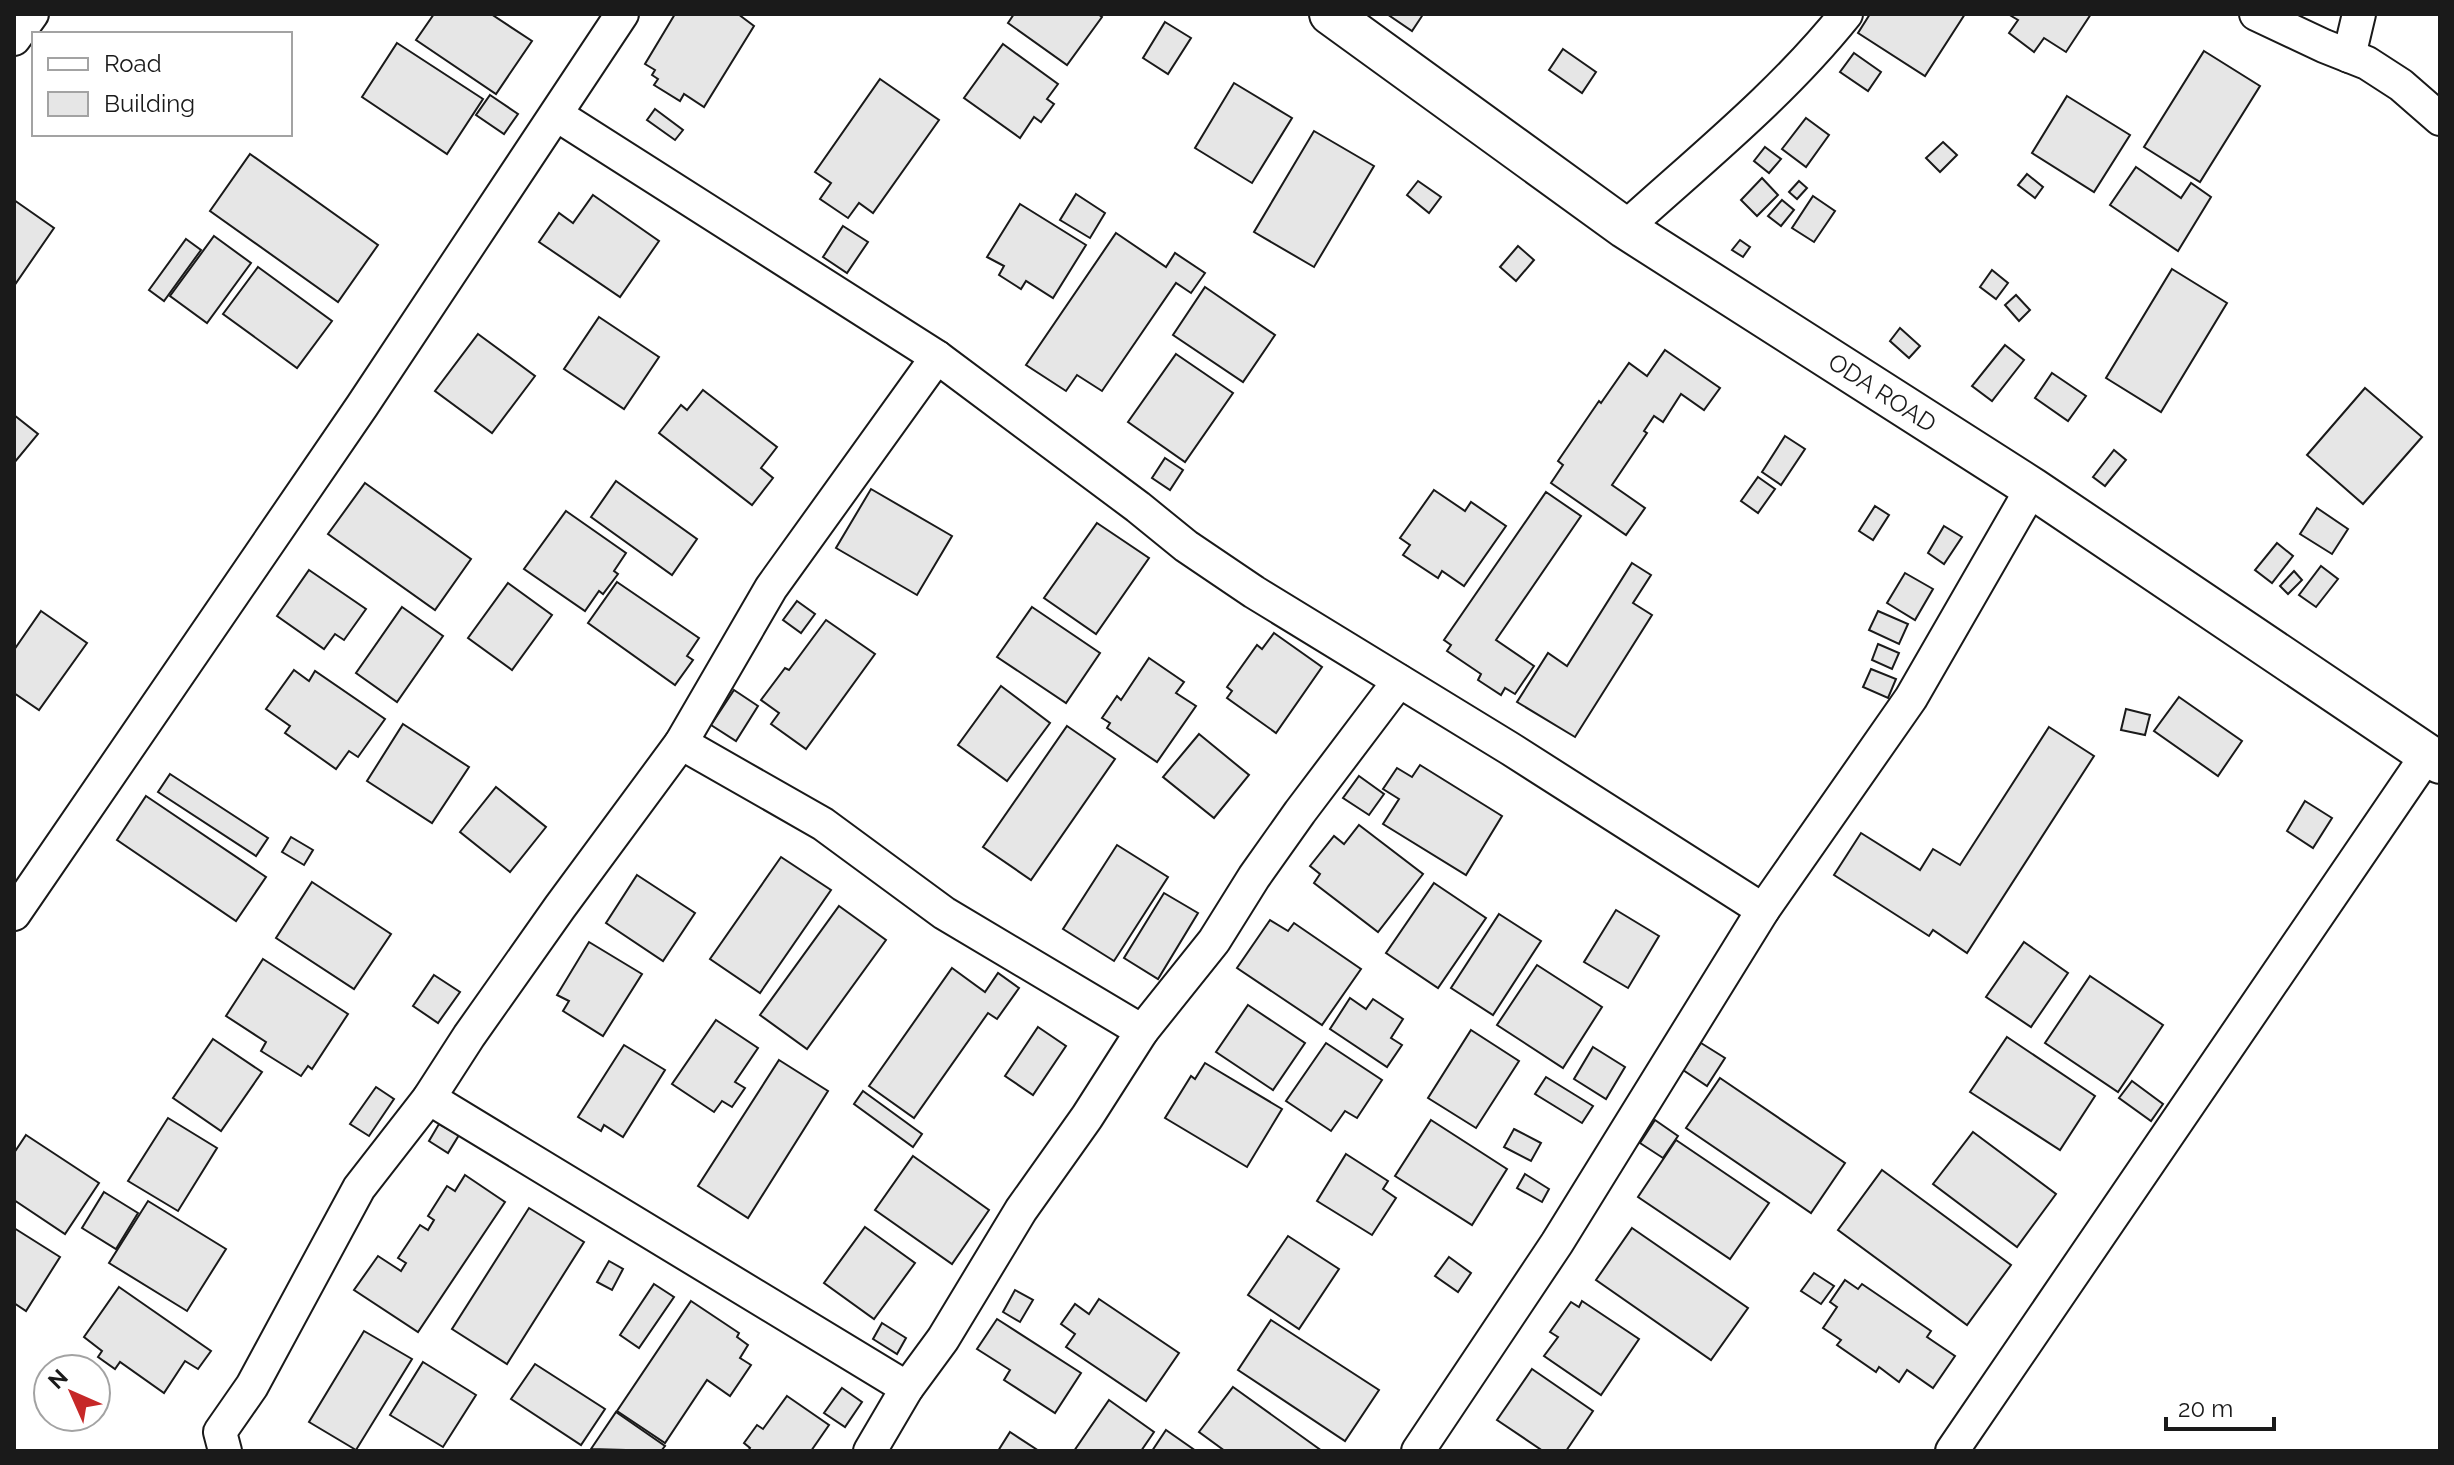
<svg xmlns="http://www.w3.org/2000/svg" width="2454" height="1465" font-family="Raleway,sans-serif">
  <style>
    .building { fill: #e6e6e6; stroke: #1a1a1a; stroke-width: 2 }
    .lines { fill: none; stroke-linecap: round; stroke-linejoin: round }
    .minor-casing { stroke: #1a1a1a; stroke-width: 36 }
    .tertiary-casing { stroke: #1a1a1a; stroke-width: 44 }
    .minor { stroke: #fff; stroke-width: 32 }
    .tertiary { stroke: #fff; stroke-width: 40 }
    .labels { text-anchor: middle; stroke-width: 6; stroke-linejoin: round; paint-order: stroke }
    .street-label { font-size: 24px; fill: #1a1a1a; stroke: #fff }
  </style>
  <rect width="100%" height="100%" fill="#fff"/>
  <g class="building">
    <path d="M434,14H491L532,41L496,94L416,40Z"/>
    <path d="M675,14H738L754,26L704,107L684,94L680,101L654,85L658,79L652,75L655,70L645,64Z"/>
    <path d="M1014,14H1098L1102,17L1067,65L1008,23Z"/>
    <path d="M1387,14H1420L1422,16L1412,31Z"/>
    <path d="M1870,14H1965L1925,76L1858,33Z"/>
    <path d="M2008,14H2091L2066,52L2044,38L2034,52L2009,33L2018,20Z"/>
    <path d="M1165,22L1191,38L1168,74L1143,58Z"/>
    <path d="M397,43L483,99L447,154L362,97Z"/>
    <path d="M1003,44L1058,84L1047,99L1054,104L1041,122L1034,117L1020,138L964,98Z"/>
    <path d="M1563,49L1596,72L1582,93L1549,70Z"/>
    <path d="M2204,51L2260,86L2200,182L2144,147Z"/>
    <path d="M1854,53L1881,72L1868,91L1840,72Z"/>
    <path d="M880,79L939,120L873,213L859,203L848,218L820,199L831,183L815,172Z"/>
    <path d="M1234,83L1292,118L1252,183L1195,148Z"/>
    <path d="M490,95L518,114L504,134L476,115Z"/>
    <path d="M2067,96L2130,135L2094,192L2032,153Z"/>
    <path d="M655,109L683,130L675,140L647,120Z"/>
    <path d="M1806,118L1829,135L1806,167L1782,149Z"/>
    <path d="M1314,131L1374,166L1314,267L1254,232Z"/>
    <path d="M1943,142L1957,155L1940,172L1926,158Z"/>
    <path d="M1765,147L1781,159L1769,173L1754,161Z"/>
    <path d="M250,154L378,245L338,302L210,211Z"/>
    <path d="M2136,167L2181,198L2191,183L2211,197L2178,251L2110,205Z"/>
    <path d="M2027,174L2043,187L2035,198L2018,185Z"/>
    <path d="M1762,178L1778,195L1757,216L1741,200Z"/>
    <path d="M1418,181L1441,197L1429,213L1407,195Z"/>
    <path d="M1799,181L1807,188L1797,199L1789,192Z"/>
    <path d="M1076,194L1105,213L1090,238L1060,220Z"/>
    <path d="M593,195L659,241L620,297L539,242L559,213L573,223Z"/>
    <path d="M1813,196L1835,211L1814,242L1792,228Z"/>
    <path d="M14,200L54,228L14,286Z"/>
    <path d="M1782,200L1794,210L1781,226L1768,216Z"/>
    <path d="M1020,204L1086,245L1053,298L1026,281L1021,289L999,275L1004,266L987,257Z"/>
    <path d="M843,226L868,242L847,273L823,257Z"/>
    <path d="M1116,233L1166,267L1175,253L1205,273L1191,293L1176,283L1102,391L1077,375L1066,391L1026,365Z"/>
    <path d="M214,236L251,263L207,323L170,296Z"/>
    <path d="M186,239L201,250L164,301L149,290Z"/>
    <path d="M1740,240L1750,247L1743,257L1732,250Z"/>
    <path d="M1518,246L1534,260L1516,281L1500,267Z"/>
    <path d="M258,267L332,321L297,368L223,314Z"/>
    <path d="M2172,269L2227,303L2161,412L2106,378Z"/>
    <path d="M1992,270L2008,283L1996,299L1980,287Z"/>
    <path d="M1205,287L1275,335L1243,382L1173,335Z"/>
    <path d="M2016,295L2030,310L2019,321L2005,305Z"/>
    <path d="M599,317L659,357L624,409L564,369Z"/>
    <path d="M1900,328L1920,346L1909,358L1890,341Z"/>
    <path d="M478,334L535,376L492,433L435,391Z"/>
    <path d="M2005,345L2024,360L1992,401L1972,386Z"/>
    <path d="M1665,350L1720,388L1704,410L1681,394L1663,422L1654,416L1644,431L1647,433L1612,485L1645,508L1626,535L1551,483L1563,465L1558,461L1599,401L1601,403L1629,363L1647,376Z"/>
    <path d="M1176,354L1233,393L1185,462L1128,422Z"/>
    <path d="M2052,373L2086,396L2068,421L2035,398Z"/>
    <path d="M2365,388L2422,437L2363,504L2307,455Z"/>
    <path d="M703,390L777,447L761,468L773,478L752,505L659,433L681,405L687,410Z"/>
    <path d="M14,415L38,434L14,463Z"/>
    <path d="M1785,436L1805,449L1781,485L1762,472Z"/>
    <path d="M2114,450L2126,460L2105,486L2093,477Z"/>
    <path d="M1165,458L1183,470L1170,490L1152,478Z"/>
    <path d="M1758,477L1775,489L1758,513L1741,501Z"/>
    <path d="M616,481L697,539L672,575L591,517Z"/>
    <path d="M365,483L471,559L435,610L328,534Z"/>
    <path d="M871,489L952,536L917,595L836,548Z"/>
    <path d="M1434,490L1465,511L1471,502L1506,526L1464,586L1442,571L1438,578L1403,555L1410,545L1400,538Z"/>
    <path d="M1546,492L1581,516L1496,640L1534,666L1515,694L1505,688L1501,695L1478,680L1481,674L1447,651L1451,645L1444,640Z"/>
    <path d="M1875,506L1889,515L1873,540L1859,531Z"/>
    <path d="M2317,508L2348,529L2332,554L2300,534Z"/>
    <path d="M566,511L626,553L614,571L618,574L603,594L599,591L585,611L524,569Z"/>
    <path d="M1097,523L1149,558L1096,634L1044,598Z"/>
    <path d="M1944,526L1962,537L1944,564L1928,553Z"/>
    <path d="M2277,543L2293,556L2272,583L2255,570Z"/>
    <path d="M1632,563L1651,575L1633,603L1652,615L1575,737L1517,702L1548,653L1567,666Z"/>
    <path d="M2321,566L2338,579L2316,607L2299,595Z"/>
    <path d="M309,570L366,609L344,640L335,634L324,649L277,616Z"/>
    <path d="M2294,571L2302,580L2288,594L2280,586Z"/>
    <path d="M1905,573L1933,589L1915,620L1887,603Z"/>
    <path d="M617,582L699,638L687,656L693,660L675,685L588,623Z"/>
    <path d="M508,583L552,615L512,670L468,638Z"/>
    <path d="M797,601L815,614L801,633L783,620Z"/>
    <path d="M402,607L443,636L397,702L356,673Z"/>
    <path d="M1032,607L1100,653L1066,703L997,657Z"/>
    <path d="M41,611L87,643L39,710L14,693V650Z"/>
    <path d="M1878,611L1908,624L1899,644L1869,630Z"/>
    <path d="M826,620L875,654L806,749L771,724L779,713L761,700L785,668L789,670Z"/>
    <path d="M1274,633L1322,667L1276,733L1227,698L1232,691L1227,687L1257,645L1262,649Z"/>
    <path d="M1878,644L1899,653L1892,669L1872,660Z"/>
    <path d="M1149,658L1184,682L1176,693L1196,706L1157,762L1107,728L1110,723L1102,718L1117,696L1121,700Z"/>
    <path d="M1871,669L1896,679L1888,698L1863,687Z"/>
    <path d="M294,670L309,681L315,671L385,719L358,757L349,751L336,769L285,733L290,726L266,709Z"/>
    <path d="M1001,686L1050,723L1007,781L958,745Z"/>
    <path d="M734,690L758,706L736,741L711,725Z"/>
    <path d="M2179,697L2242,741L2218,776L2154,731Z"/>
    <path d="M2126,709L2150,715L2145,735L2121,730Z"/>
    <path d="M403,724L469,767L432,823L367,781Z"/>
    <path d="M1067,726L1115,759L1031,880L983,847Z"/>
    <path d="M2049,727L2094,756L1967,953L1933,930L1929,936L1834,875L1861,833L1920,870L1933,849L1960,865Z"/>
    <path d="M1199,734L1249,775L1214,818L1163,777Z"/>
    <path d="M1420,765L1502,816L1466,875L1383,824L1399,799L1383,789L1397,768L1412,777Z"/>
    <path d="M170,774L268,838L256,856L158,792Z"/>
    <path d="M1359,776L1384,794L1369,815L1343,798Z"/>
    <path d="M496,787L546,827L510,872L460,832Z"/>
    <path d="M146,796L266,877L236,921L117,840Z"/>
    <path d="M2305,801L2332,818L2313,848L2287,831Z"/>
    <path d="M1359,825L1423,874L1378,932L1314,883L1320,874L1310,866L1334,836L1344,844Z"/>
    <path d="M291,837L313,850L304,865L282,852Z"/>
    <path d="M1117,845L1168,877L1114,961L1063,929Z"/>
    <path d="M781,857L831,890L760,993L710,959Z"/>
    <path d="M637,875L695,913L663,961L606,923Z"/>
    <path d="M312,882L391,934L354,989L276,938Z"/>
    <path d="M1434,883L1486,918L1438,988L1386,953Z"/>
    <path d="M1164,893L1198,913L1158,979L1124,958Z"/>
    <path d="M839,906L886,940L807,1049L760,1015Z"/>
    <path d="M1616,910L1659,936L1628,988L1584,962Z"/>
    <path d="M1499,914L1541,941L1493,1015L1451,988Z"/>
    <path d="M1270,920L1288,931L1294,923L1361,969L1322,1025L1237,968Z"/>
    <path d="M589,942L642,974L603,1036L563,1011L569,1001L557,995Z"/>
    <path d="M2024,942L2068,973L2031,1027L1986,997Z"/>
    <path d="M263,959L348,1014L312,1069L308,1066L301,1076L261,1051L266,1042L226,1016Z"/>
    <path d="M1537,965L1602,1007L1563,1068L1497,1025Z"/>
    <path d="M952,968L985,992L998,973L1019,988L997,1019L988,1013L914,1118L869,1086Z"/>
    <path d="M434,975L460,992L438,1023L413,1006Z"/>
    <path d="M2090,976L2163,1025L2118,1092L2045,1043Z"/>
    <path d="M1350,998L1366,1009L1373,999L1403,1019L1391,1038L1402,1045L1387,1067L1330,1029Z"/>
    <path d="M1248,1005L1305,1043L1273,1090L1216,1052Z"/>
    <path d="M716,1020L758,1048L735,1082L745,1088L732,1107L722,1101L714,1112L672,1084Z"/>
    <path d="M1038,1027L1066,1046L1033,1095L1005,1076Z"/>
    <path d="M1471,1030L1519,1061L1476,1128L1428,1098Z"/>
    <path d="M2007,1037L2095,1096L2060,1150L1970,1092Z"/>
    <path d="M213,1039L262,1072L221,1131L173,1098Z"/>
    <path d="M1326,1043L1382,1080L1357,1118L1345,1111L1331,1131L1286,1101Z"/>
    <path d="M1701,1043L1725,1058L1707,1086L1683,1070Z"/>
    <path d="M624,1045L665,1070L623,1137L604,1125L601,1131L578,1117Z"/>
    <path d="M1593,1047L1625,1067L1606,1099L1574,1079Z"/>
    <path d="M779,1060L828,1091L748,1218L698,1186Z"/>
    <path d="M1205,1063L1282,1109L1247,1167L1165,1118L1191,1076L1195,1079Z"/>
    <path d="M1546,1077L1593,1106L1582,1123L1535,1094Z"/>
    <path d="M1720,1078L1845,1163L1811,1213L1686,1128Z"/>
    <path d="M2132,1081L2163,1104L2151,1121L2119,1098Z"/>
    <path d="M376,1087L394,1099L369,1136L350,1124Z"/>
    <path d="M863,1091L922,1134L913,1147L854,1104Z"/>
    <path d="M168,1118L217,1148L178,1211L128,1181Z"/>
    <path d="M1431,1120L1507,1169L1472,1225L1395,1176Z"/>
    <path d="M1655,1120L1678,1136L1663,1158L1640,1143Z"/>
    <path d="M439,1124L459,1135L448,1153L429,1141Z"/>
    <path d="M1514,1129L1541,1143L1531,1161L1504,1147Z"/>
    <path d="M1973,1132L2056,1194L2017,1247L1933,1184Z"/>
    <path d="M26,1135L99,1183L65,1234L14,1200V1153Z"/>
    <path d="M1676,1140L1769,1203L1730,1259L1638,1197Z"/>
    <path d="M1346,1154L1388,1181L1383,1189L1396,1198L1372,1235L1317,1201Z"/>
    <path d="M913,1156L989,1210L952,1264L875,1210Z"/>
    <path d="M1882,1170L2011,1265L1967,1325L1838,1230Z"/>
    <path d="M1525,1174L1549,1189L1542,1202L1517,1188Z"/>
    <path d="M465,1175L505,1202L418,1332L354,1290L378,1256L401,1271L406,1263L398,1258L420,1225L428,1230L434,1220L428,1216L447,1186L455,1191Z"/>
    <path d="M104,1192L138,1213L116,1249L82,1228Z"/>
    <path d="M148,1201L226,1249L187,1311L109,1263Z"/>
    <path d="M529,1208L584,1242L507,1364L452,1329Z"/>
    <path d="M865,1227L915,1263L874,1319L824,1283Z"/>
    <path d="M14,1228L60,1257L26,1311L14,1303Z"/>
    <path d="M1632,1228L1748,1308L1711,1360L1596,1280Z"/>
    <path d="M1288,1236L1339,1269L1299,1329L1248,1295Z"/>
    <path d="M1449,1257L1471,1273L1458,1292L1435,1276Z"/>
    <path d="M609,1261L623,1269L612,1290L597,1282Z"/>
    <path d="M1814,1273L1834,1286L1821,1304L1801,1291Z"/>
    <path d="M1845,1280L1858,1289L1862,1284L1931,1331L1927,1337L1955,1356L1933,1388L1907,1370L1899,1382L1879,1367L1876,1372L1837,1345L1841,1340L1823,1328L1837,1307L1830,1302Z"/>
    <path d="M654,1284L674,1297L639,1348L620,1335Z"/>
    <path d="M119,1287L211,1351L198,1369L185,1361L164,1393L120,1362L115,1369L98,1357L102,1351L84,1337Z"/>
    <path d="M1015,1290L1033,1300L1020,1322L1003,1312Z"/>
    <path d="M1099,1299L1179,1353L1146,1401L1066,1347L1075,1334L1061,1324L1075,1304L1089,1314Z"/>
    <path d="M691,1301L739,1333L737,1337L748,1345L740,1358L751,1365L730,1396L707,1380L665,1443L617,1411Z"/>
    <path d="M1582,1301L1639,1339L1601,1395L1544,1356L1558,1337L1550,1332L1571,1302L1579,1307Z"/>
    <path d="M997,1319L1081,1373L1055,1413L1004,1380L1010,1370L977,1349Z"/>
    <path d="M1271,1320L1379,1390L1345,1441L1238,1370Z"/>
    <path d="M882,1323L906,1338L897,1354L873,1339Z"/>
    <path d="M364,1331L412,1359L356,1450L309,1422Z"/>
    <path d="M423,1362L476,1395L443,1447L390,1415Z"/>
    <path d="M535,1364L605,1409L581,1445L511,1399Z"/>
    <path d="M1532,1369L1593,1411L1566,1451H1543L1497,1420Z"/>
    <path d="M1233,1387L1322,1451H1225L1199,1432Z"/>
    <path d="M842,1388L862,1402L845,1427L824,1413Z"/>
    <path d="M787,1396L829,1425L811,1451H748L750,1448L744,1443L757,1425L763,1429Z"/>
    <path d="M1109,1400L1154,1432L1141,1451H1074Z"/>
    <path d="M616,1412L665,1446L661,1451L591,1449Z"/>
    <path d="M1166,1430L1196,1451H1152Z"/>
    <path d="M1010,1432L1039,1451H998Z"/>
  </g>
  <g class="lines">
    <defs>
      <g id="minor">
        <path d="M2256,14L2324,46L2367,63L2401,85L2440,119"/>
        <path d="M14,39L32,14"/>
        <path d="M2349,56L2359,14"/>
        <path d="M557,115L937,357L1138,507L1186,546L1254,592L1509,748L1763,910"/>
        <path d="M1625,228C1701,159 1782,94 1846,14"/>
        <path d="M681,743L823,824L944,913L1142,1031"/>
        <path d="M14,914L362,406L622,14"/>
        <path d="M429,1098L907,1388"/>
        <path d="M225,1451L220,1432L252,1386L359,1188L429,1098L469,1036L560,907L681,743L771,588L937,357"/>
        <path d="M870,1451L907,1388L943,1339L1021,1210L1087,1117L1142,1031L1214,941L1254,877L1300,812L1399,681"/>
        <path d="M1418,1451L1557,1243L1763,910L1911,698L2032,488"/>
        <path d="M1952,1451L2427,755"/>
      </g>
      <path id="tertiary" d="M1330,14L1625,228L2032,488L2440,763"/>
    </defs>
    <use href="#minor" class="minor-casing"/>
    <use href="#tertiary" class="tertiary-casing"/>
    <use href="#minor" class="minor"/>
    <use href="#tertiary" class="tertiary"/>
  </g>
  <g class="labels">
    <g class="street-label">
      <text transform="translate(1882 393) rotate(33)" y="8">ODA ROAD</text>
    </g>
  </g>
  <rect width="2454" height="1465" fill="none" stroke="#1a1a1a" stroke-width="32"/>
  <rect x="32" y="32" width="260" height="104" fill="#ffffff" stroke="#a3a3a3" stroke-width="2"/>
  <rect x="48" y="58" width="40" height="12" fill="#ffffff" stroke="#a3a3a3" stroke-width="2"/>
  <text x="104" y="72" font-size="24" fill="#1a1a1a">Road</text>
  <rect x="48" y="92" width="40" height="24" fill="#e6e6e6" stroke="#a3a3a3" stroke-width="2"/>
  <text x="104" y="112" font-size="24" fill="#1a1a1a">Building</text>
  <g transform="translate(72 1393) rotate(315)"><circle r="38" fill="#ffffff" stroke="#a3a3a3" stroke-width="2"/>
  <path d="M0-6L14 30L0 20L-14 30Z" fill="#c62828"/>
  <text y="-12" font-size="22" font-weight="bold" text-anchor="middle" fill="#1a1a1a">N</text>
  </g>
  <path d="M2166 1417v12h108v-12" fill="none" stroke="#1a1a1a" stroke-width="4"/>
  <text x="2178" y="1417" font-size="24" fill="#1a1a1a" stroke="#ffffff" stroke-width="6" paint-order="stroke">20 m</text>
</svg>
